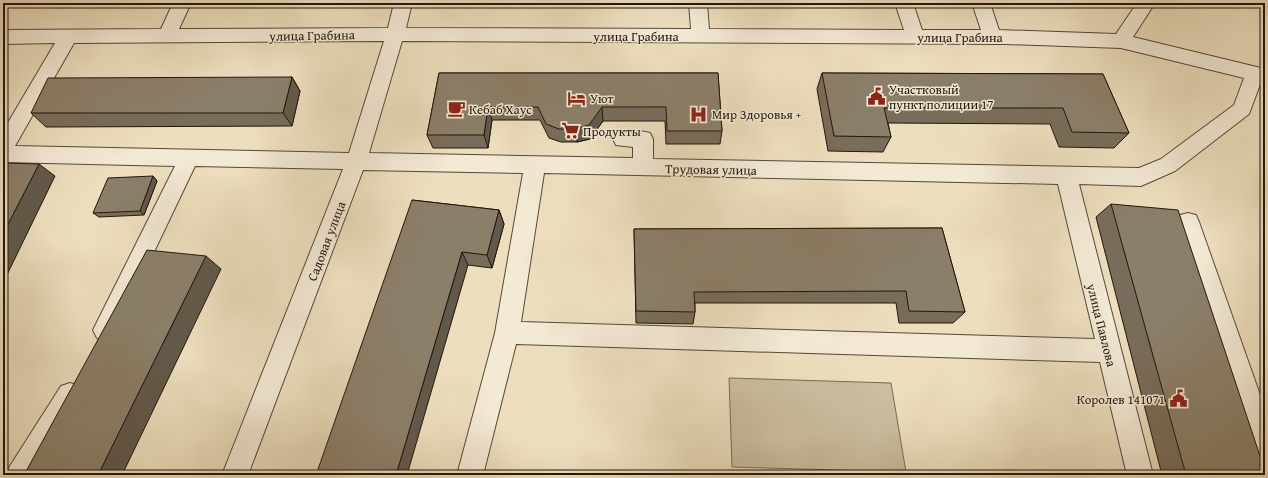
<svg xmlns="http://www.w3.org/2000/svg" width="1268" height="478" font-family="'Gentium Book Plus',serif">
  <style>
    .green { fill: #cabda0; stroke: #766a56 }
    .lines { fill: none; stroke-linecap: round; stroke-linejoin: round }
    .minor-casing { stroke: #544938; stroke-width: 2 }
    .minor { fill: #f3ead5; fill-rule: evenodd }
    .wall { fill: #786d5a; stroke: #21170c }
    .shaded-wall { fill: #61594a; stroke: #21170c }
    .building { fill: #8b7f69; stroke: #21170c }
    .labels { text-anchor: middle; stroke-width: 3; stroke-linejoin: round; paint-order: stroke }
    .street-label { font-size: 13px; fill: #21170c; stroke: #f3ead5 }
    .poi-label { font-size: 13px; fill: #21170c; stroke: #f3ead5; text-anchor: start }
  </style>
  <rect width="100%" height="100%" fill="#eddfbe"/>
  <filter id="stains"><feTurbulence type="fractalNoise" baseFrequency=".005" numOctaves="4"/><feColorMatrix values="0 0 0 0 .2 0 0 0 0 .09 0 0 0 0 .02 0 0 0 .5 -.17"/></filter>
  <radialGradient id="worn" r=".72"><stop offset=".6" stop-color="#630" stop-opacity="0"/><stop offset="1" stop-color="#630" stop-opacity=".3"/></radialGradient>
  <path class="green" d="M729,378L891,383L906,472L732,467Z"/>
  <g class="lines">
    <defs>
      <g id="minor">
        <path d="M173,3H191L179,29L388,28L394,3H412L406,28L691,29L689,3H707L709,29L904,30L895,3H913L922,30H981L972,3H990L999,30L1116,34L1137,3H1155L1133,37L1265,69V83L1261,82L1249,114L1175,171L1141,186L1079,184L1153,475H1127L1100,362L516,344L483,475H457L495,333L523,173L363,170L248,475H222L343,169L195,166L113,338L105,341L97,338L93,330L175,166L3,162V131L55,43L3,44V30L161,29ZM384,41L349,153L15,146L74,43ZM402,41L1006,44L1121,48L1244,78L1234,105L1161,159L1139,168L653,159V139L650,133C639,130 627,130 616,133L613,139L616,145L633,147V158L369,153ZM544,173L1058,184L1095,339L521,322Z"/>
        <path d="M1188,213L1196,215L1199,222L1265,409V459L1256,455L1252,446L1177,222L1180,215Z"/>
        <path d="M70,383L79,386L82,395L34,475H6L10,466L61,386Z"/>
      </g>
    </defs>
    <use href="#minor" class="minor-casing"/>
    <use href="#minor" class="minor"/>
  </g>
  <g class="wall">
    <path d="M439,73H718L722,131L720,144H666L665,121H603L590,139L577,142H561L549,138L540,120H492L488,148H433L427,135Z"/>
    <path d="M822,73L1103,74L1129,133L1114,148L1059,147L1050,124L888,123L891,137L883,152L828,151L817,89Z"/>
    <path d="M292,77L300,91L292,126L46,127L31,113Z"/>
    <path d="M153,176L157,181L144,215L99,217L93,213Z"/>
    <path d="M412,200L499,210L504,224L492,268L468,265Z"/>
    <path d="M1111,204L1265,475H1162L1096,217Z"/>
    <path d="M942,228L965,312L953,323H899L896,303H695V312L693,324L636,323L634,229Z"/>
  </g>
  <g class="shaded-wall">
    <path d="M292,77L300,91L292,126L283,113Z"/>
    <path d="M488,107L492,120L488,148L484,135Z"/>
    <path d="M602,107L603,121L590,139L577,142L576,129Z"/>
    <path d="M39,164L55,176L3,283V234Z"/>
    <path d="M153,176L157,181L144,215L140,211Z"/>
    <path d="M499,210L504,224L492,268L487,255Z"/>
    <path d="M462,252L468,265L407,475H396Z"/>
    <path d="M206,256L221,269L122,475H98Z"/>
  </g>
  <g class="building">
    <path d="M439,73H718L722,131H667L666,107H602L589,125L576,129H559L546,124L538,107H488L484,135H427Z"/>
    <path d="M822,73L1103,74L1129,133L1072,132L1063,108H884L891,137L834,136Z"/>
    <path d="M292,77L283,113H31L48,78Z"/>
    <path d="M3,163L39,164L3,234Z"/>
    <path d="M153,176L140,211L93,213L108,178Z"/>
    <path d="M412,200L499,210L487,255L462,252L396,475H316Z"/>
    <path d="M1111,204L1178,210L1265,471V475H1186Z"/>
    <path d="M942,228L965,312L909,311L906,291L694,292L695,312L636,311L634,229Z"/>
    <path d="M147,250L206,256L98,475H24Z"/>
  </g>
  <defs>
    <symbol id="civic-bare" viewBox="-9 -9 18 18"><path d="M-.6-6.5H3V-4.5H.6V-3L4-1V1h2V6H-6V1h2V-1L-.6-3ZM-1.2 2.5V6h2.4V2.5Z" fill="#8f2418" stroke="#f3ead5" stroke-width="2.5" paint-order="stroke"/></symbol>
    <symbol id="hotel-bare" viewBox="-9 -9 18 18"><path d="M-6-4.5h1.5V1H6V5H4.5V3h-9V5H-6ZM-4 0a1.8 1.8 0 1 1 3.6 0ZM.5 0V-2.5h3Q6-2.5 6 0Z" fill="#8f2418" stroke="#f3ead5" stroke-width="2.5" paint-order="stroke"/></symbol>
    <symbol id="cafe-bare" viewBox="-9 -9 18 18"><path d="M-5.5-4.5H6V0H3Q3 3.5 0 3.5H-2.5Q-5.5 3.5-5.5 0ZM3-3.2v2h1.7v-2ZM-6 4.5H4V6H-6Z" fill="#8f2418" stroke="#f3ead5" stroke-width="2.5" paint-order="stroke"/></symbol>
    <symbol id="hospital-bare" viewBox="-9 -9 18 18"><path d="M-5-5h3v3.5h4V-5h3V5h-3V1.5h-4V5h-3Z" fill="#8f2418" stroke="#f3ead5" stroke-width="2.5" paint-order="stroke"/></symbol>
    <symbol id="supermarket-bare" viewBox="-9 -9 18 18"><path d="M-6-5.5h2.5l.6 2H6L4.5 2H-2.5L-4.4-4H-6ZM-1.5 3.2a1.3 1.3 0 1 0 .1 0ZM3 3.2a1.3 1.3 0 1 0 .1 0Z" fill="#8f2418" stroke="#f3ead5" stroke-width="2.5" paint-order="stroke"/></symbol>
  </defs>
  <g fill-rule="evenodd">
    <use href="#civic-bare" x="864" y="84" width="25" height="25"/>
    <use href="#hotel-bare" x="564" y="86" width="25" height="25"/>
    <use href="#cafe-bare" x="444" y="96" width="25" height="25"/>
    <use href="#hospital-bare" x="686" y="102" width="25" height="25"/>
    <use href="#supermarket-bare" x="558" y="118" width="25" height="25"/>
    <use href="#civic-bare" x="1166" y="386" width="25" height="25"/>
  </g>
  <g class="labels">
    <g class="street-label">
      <text transform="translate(312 35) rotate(-1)" y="5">улица Грабина</text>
      <text x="636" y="41">улица Грабина</text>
      <text x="960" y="42">улица Грабина</text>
      <text transform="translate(711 169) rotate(1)" y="5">Трудовая улица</text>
      <text transform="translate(326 241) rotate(-69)" y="5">Садовая улица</text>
      <text transform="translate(1102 325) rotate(76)" y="5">улица Павлова</text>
    </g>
    <g class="poi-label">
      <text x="889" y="94">Участковый<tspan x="889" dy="15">пункт полиции 17</tspan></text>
      <text x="590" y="103">Уют</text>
      <text x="469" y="114">Кебаб Хаус</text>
      <text x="712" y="119">Мир Здоровья +</text>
      <text x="583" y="136">Продукты</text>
      <text x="1165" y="404" text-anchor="end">Королев 141071</text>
    </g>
  </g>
  <rect width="1268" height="478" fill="none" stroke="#eddfbe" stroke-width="16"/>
  <rect x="4" y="4" width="1260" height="470" fill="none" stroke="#21170c" stroke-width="2"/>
  <rect x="8" y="8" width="1252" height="462" fill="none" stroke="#21170c"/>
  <rect width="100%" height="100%" filter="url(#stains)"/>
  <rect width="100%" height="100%" fill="url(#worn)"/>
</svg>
